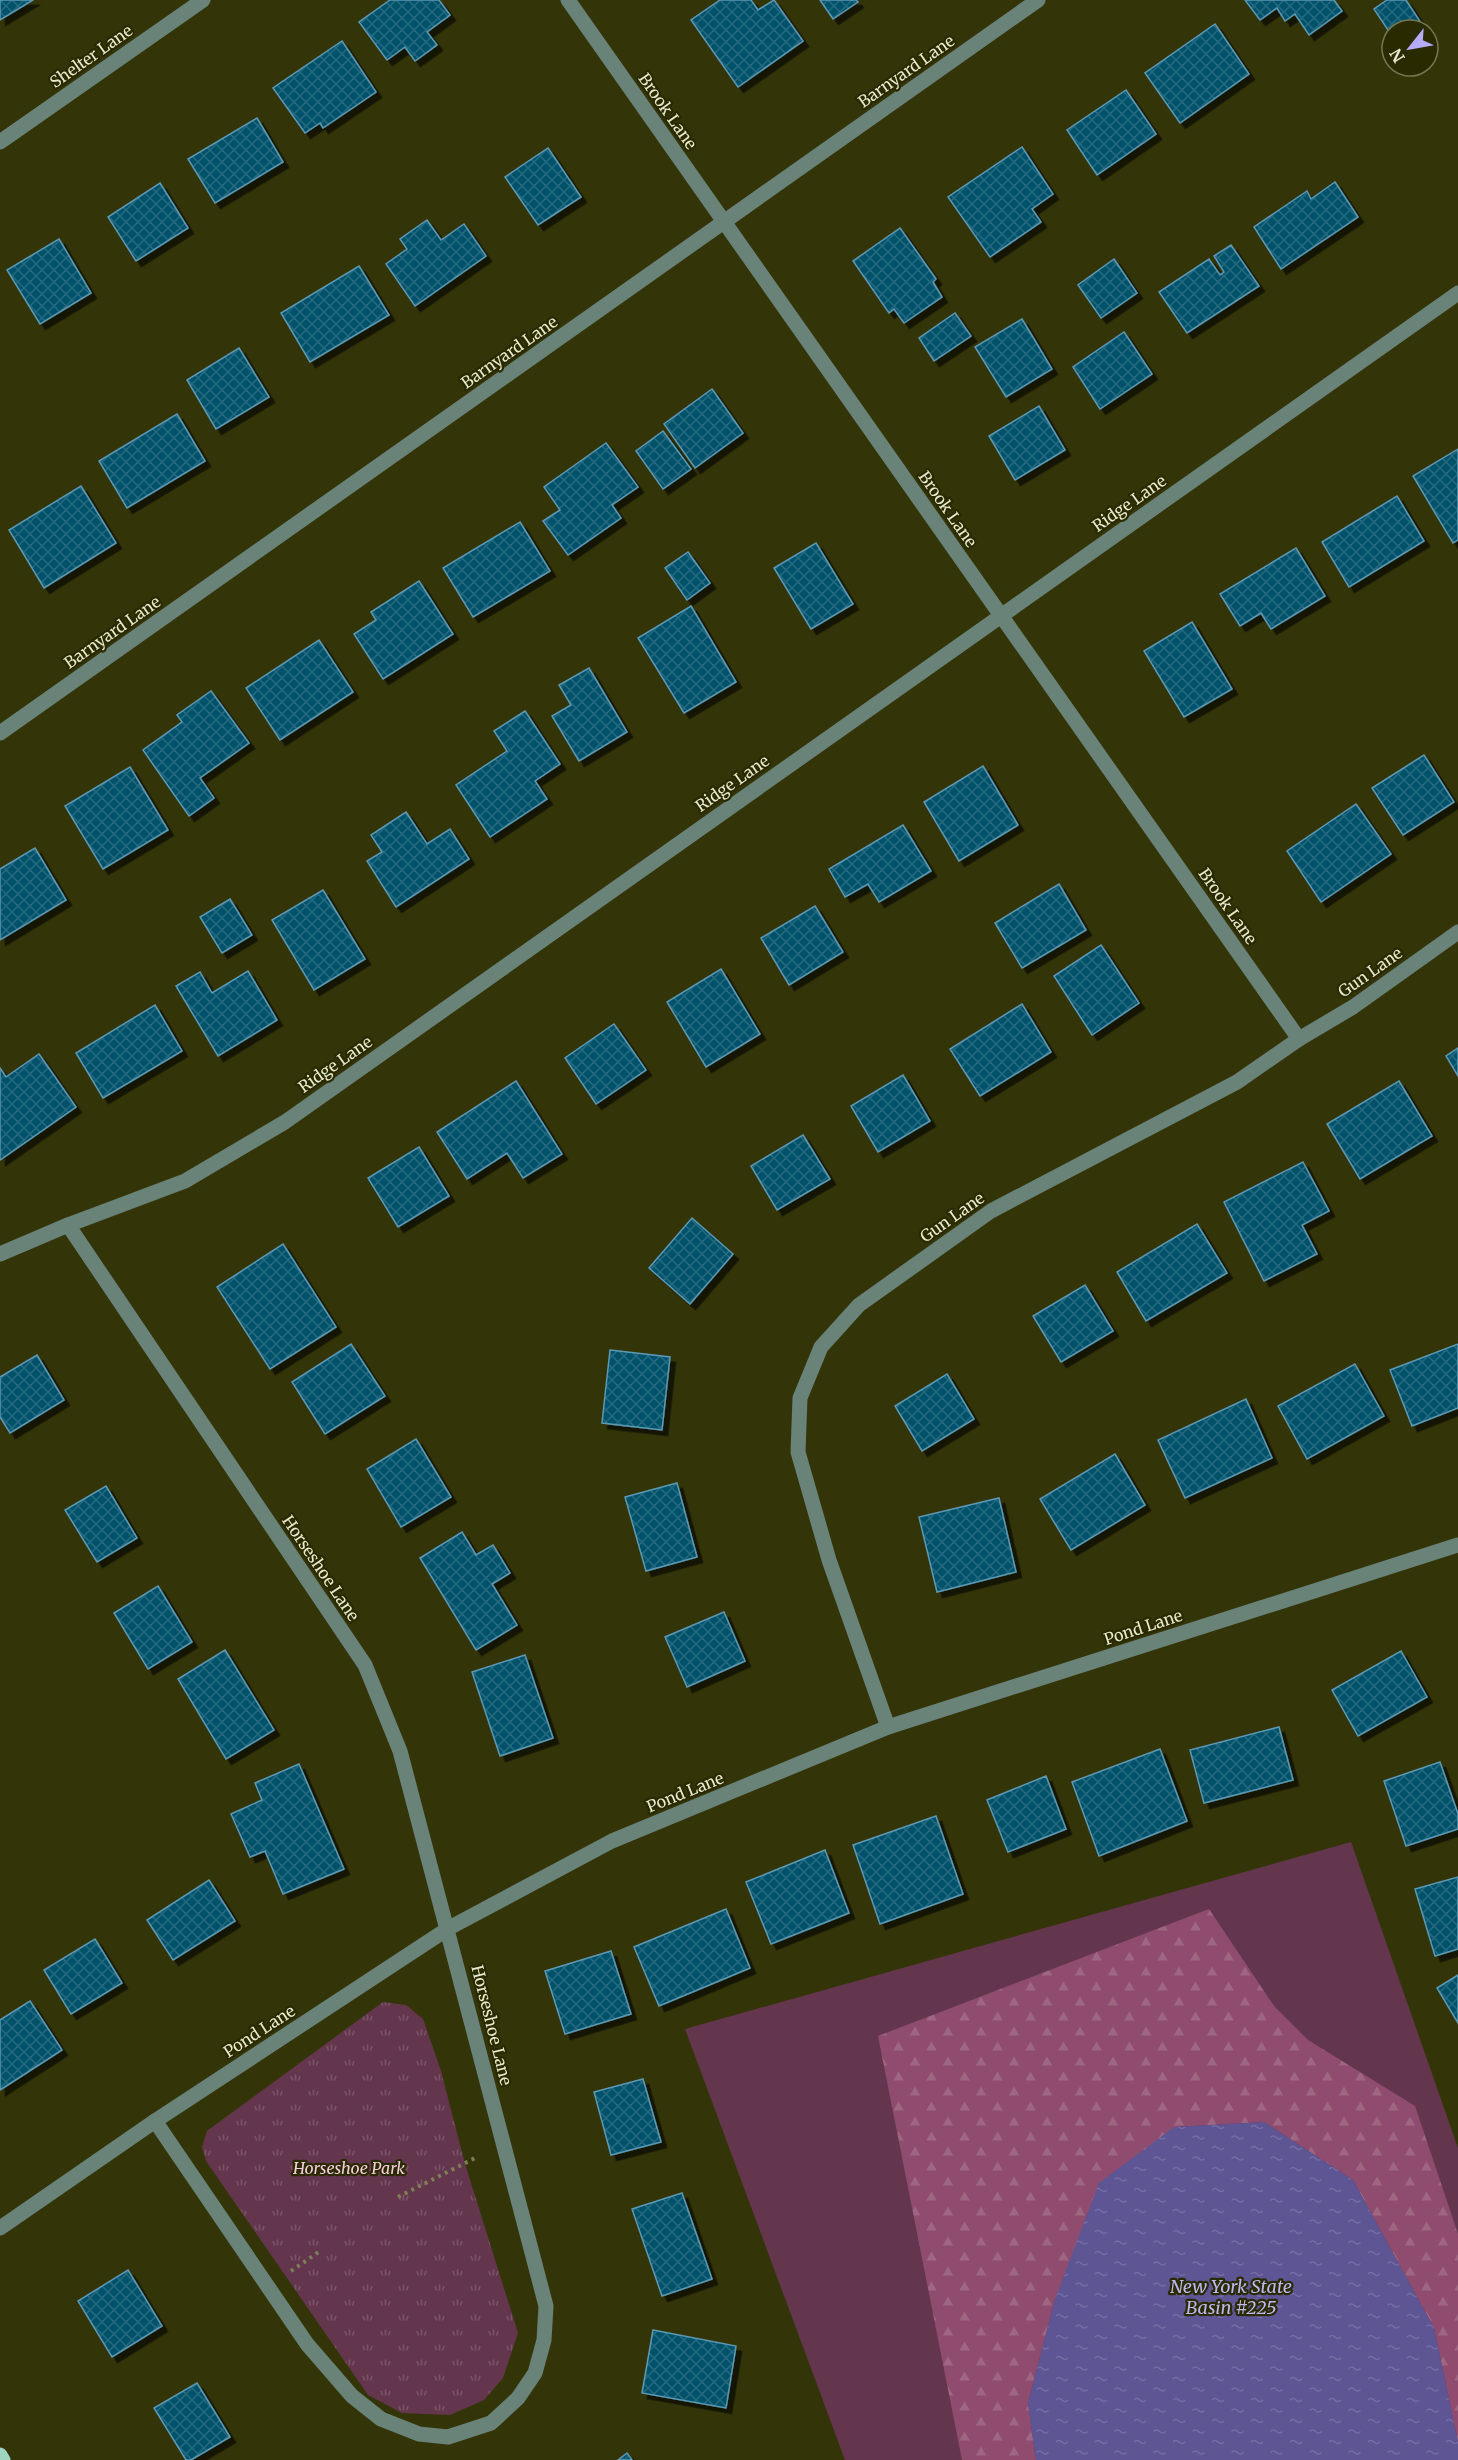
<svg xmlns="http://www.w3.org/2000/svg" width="1458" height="2460" font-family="Merriweather,serif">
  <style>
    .grass { fill: #64364e }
    .forest { fill: url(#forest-firs) }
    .park { fill: url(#park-tufts) }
    .water { fill: url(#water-ripples) }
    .building { fill: url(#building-cross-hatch); stroke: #5c99b5; stroke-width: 1.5; filter: url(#shadow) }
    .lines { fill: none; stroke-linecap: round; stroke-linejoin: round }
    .path { stroke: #7d7d58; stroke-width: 4; stroke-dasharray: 3 4.5; stroke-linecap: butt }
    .minor { stroke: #698379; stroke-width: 15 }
    .major { stroke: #9ed5c0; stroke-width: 15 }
    .labels { text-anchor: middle; stroke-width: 4.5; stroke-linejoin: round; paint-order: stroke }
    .street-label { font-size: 16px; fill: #e8e9cd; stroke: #2a2a00 }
    .park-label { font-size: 16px; font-style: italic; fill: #f6cde0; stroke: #2a2a00 }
    .water-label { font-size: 18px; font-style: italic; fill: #beb9f0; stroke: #2a2a00 }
  </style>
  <defs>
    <pattern id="forest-firs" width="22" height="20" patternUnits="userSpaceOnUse" patternTransform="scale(1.5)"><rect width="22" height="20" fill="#8f4c6f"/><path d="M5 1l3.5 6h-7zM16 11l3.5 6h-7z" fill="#9f6682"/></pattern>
    <pattern id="park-tufts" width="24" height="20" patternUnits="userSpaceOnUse" patternTransform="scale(1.5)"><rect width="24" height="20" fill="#64364e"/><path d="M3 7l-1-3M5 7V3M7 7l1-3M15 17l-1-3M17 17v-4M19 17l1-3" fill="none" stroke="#7a5366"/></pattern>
    <pattern id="water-ripples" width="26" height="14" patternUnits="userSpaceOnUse" patternTransform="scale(1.5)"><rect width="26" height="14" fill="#5e5595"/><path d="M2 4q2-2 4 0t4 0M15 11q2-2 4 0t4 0" fill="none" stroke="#756da3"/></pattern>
    <pattern id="building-cross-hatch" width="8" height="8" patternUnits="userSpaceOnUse" patternTransform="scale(1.5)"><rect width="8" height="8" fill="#00516b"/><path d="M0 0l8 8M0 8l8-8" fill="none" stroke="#256a7f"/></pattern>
    <filter id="shadow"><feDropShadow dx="5.5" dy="5.5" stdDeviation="0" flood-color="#0009"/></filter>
  </defs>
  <rect width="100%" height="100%" fill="#343409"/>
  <path class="grass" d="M1351,1842L1458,2148V2460H845L685,2029Z"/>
  <path class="forest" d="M1209,1909L1274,2006L1308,2040L1415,2106L1458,2234V2442L1434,2328L1353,2180L1264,2122L1175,2127L1055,2299L1028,2403L1036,2460H962L878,2036Z"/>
  <path class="park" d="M383,2002L406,2005L423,2019L441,2071L465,2164L518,2333L503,2378L484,2400L450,2415L402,2413L368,2395L206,2161L202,2147L207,2131Z"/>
  <path class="water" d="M1264,2122L1353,2180L1434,2328L1458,2442V2460H1036L1028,2403L1055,2299L1099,2183L1174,2127Z"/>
  <g class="building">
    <path d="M0,0H33L0,20Z"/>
    <path d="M390,0H439L450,15L427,32L437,45L415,61L405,47L387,60L359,22Z"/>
    <path d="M720,0H751L758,10L774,0L803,41L738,87L691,20Z"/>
    <path d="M820,0H856L858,2L833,19Z"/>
    <path d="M1245,0H1334L1342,11L1309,35L1295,14L1285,21L1277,8L1260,20Z"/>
    <path d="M1387,0H1406L1421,23L1411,30H1392V36L1374,9Z"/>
    <path d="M1215,24L1249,74L1180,123L1145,73Z"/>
    <path d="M342,41L376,92L323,128L320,123L305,133L273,88Z"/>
    <path d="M1126,90L1156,134L1097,175L1067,130Z"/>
    <path d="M257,118L283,162L215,203L188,159Z"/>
    <path d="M1022,147L1053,194L1032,209L1041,222L990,257L948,197Z"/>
    <path d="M548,148L581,197L538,225L505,177Z"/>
    <path d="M1335,182L1358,217L1281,269L1254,227L1307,191L1311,199Z"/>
    <path d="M160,183L188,228L136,261L108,217Z"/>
    <path d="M427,220L441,240L464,224L486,256L415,306L386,264L407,249L400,239Z"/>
    <path d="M900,228L936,279L933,282L942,297L904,323L894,309L889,313L853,261Z"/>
    <path d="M59,239L91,293L40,324L7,270Z"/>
    <path d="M1231,245L1259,286L1187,333L1159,292L1209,259L1220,275L1224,272L1214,256Z"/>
    <path d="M1114,259L1137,293L1101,318L1078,285Z"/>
    <path d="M359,266L389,315L310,362L281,313Z"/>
    <path d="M955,313L971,336L934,361L919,338Z"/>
    <path d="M1022,319L1052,369L1006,397L975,347Z"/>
    <path d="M1124,332L1152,374L1100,409L1073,367Z"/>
    <path d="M239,348L269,397L216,429L187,380Z"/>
    <path d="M712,389L743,433L695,468L664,424Z"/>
    <path d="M1039,406L1065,450L1015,480L989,436Z"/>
    <path d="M177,414L205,461L127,508L99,461Z"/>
    <path d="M663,431L691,469L663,489L636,451Z"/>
    <path d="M606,443L638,487L612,505L621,518L568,555L543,521L560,510L544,487Z"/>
    <path d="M1458,449V540L1453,543L1413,476Z"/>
    <path d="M81,486L116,543L44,588L9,530Z"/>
    <path d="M1397,496L1424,541L1349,587L1322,542Z"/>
    <path d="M520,522L550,571L473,617L443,568Z"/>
    <path d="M816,543L853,604L811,629L774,568Z"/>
    <path d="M1296,548L1325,596L1271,629L1261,613L1240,626L1220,594Z"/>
    <path d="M688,552L710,583L687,600L665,568Z"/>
    <path d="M419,581L453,634L383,679L354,634L376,620L371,612Z"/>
    <path d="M691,606L736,682L684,713L638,638Z"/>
    <path d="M1192,622L1232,689L1184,717L1144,651Z"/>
    <path d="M319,640L353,692L280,740L246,688Z"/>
    <path d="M589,668L627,732L579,761L552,716L571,705L559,685Z"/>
    <path d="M211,691L249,743L200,778L214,798L189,816L143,750L182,722L177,715Z"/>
    <path d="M525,711L560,764L535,781L547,799L490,837L456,785L507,751L494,731Z"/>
    <path d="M1424,755L1454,802L1403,835L1372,788Z"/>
    <path d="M983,766L1018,825L959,861L924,802Z"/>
    <path d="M130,767L168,830L103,869L65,806Z"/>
    <path d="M1356,804L1391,854L1321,902L1287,851Z"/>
    <path d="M406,812L427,844L450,829L469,859L396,907L367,861L382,852L371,835Z"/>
    <path d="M903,825L931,871L879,902L868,884L845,897L829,869Z"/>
    <path d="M35,848L66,900L0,940V869Z"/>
    <path d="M1059,884L1086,930L1022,968L995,923Z"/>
    <path d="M323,890L365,959L314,990L272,920Z"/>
    <path d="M230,899L252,935L222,953L200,917Z"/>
    <path d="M815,906L843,952L789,985L761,938Z"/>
    <path d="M1101,945L1139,1003L1092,1035L1054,976Z"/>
    <path d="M721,969L760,1034L706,1067L667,1002Z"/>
    <path d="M248,971L277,1020L218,1056L176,986L200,972L212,993Z"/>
    <path d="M1022,1004L1051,1052L980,1096L950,1049Z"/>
    <path d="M155,1005L182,1051L103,1098L76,1053Z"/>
    <path d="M614,1024L646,1070L596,1104L565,1058Z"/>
    <path d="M1458,1048V1076L1446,1056Z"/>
    <path d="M39,1054L76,1107L0,1160V1068L6,1077Z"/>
    <path d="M903,1075L930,1121L878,1152L851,1106Z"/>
    <path d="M516,1081L562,1154L523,1178L507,1153L467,1179L437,1132Z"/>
    <path d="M1399,1081L1432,1136L1360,1179L1327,1124Z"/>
    <path d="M803,1135L830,1179L777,1210L751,1166Z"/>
    <path d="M419,1147L449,1196L398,1227L368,1178Z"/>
    <path d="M1303,1162L1329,1211L1302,1225L1317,1254L1264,1281L1224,1202Z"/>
    <path d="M692,1218L733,1254L690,1304L649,1268Z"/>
    <path d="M1197,1224L1227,1273L1146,1321L1117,1272Z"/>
    <path d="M283,1244L336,1327L270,1369L217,1287Z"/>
    <path d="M1085,1285L1113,1331L1061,1362L1033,1316Z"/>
    <path d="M351,1344L385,1396L325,1434L292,1382Z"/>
    <path d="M1458,1344V1408L1412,1426L1390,1370Z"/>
    <path d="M610,1350L670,1357L662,1430L602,1423Z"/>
    <path d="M37,1355L64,1400L10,1433L0,1417V1377Z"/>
    <path d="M1355,1364L1384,1416L1307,1459L1278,1406Z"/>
    <path d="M947,1374L974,1419L922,1451L895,1406Z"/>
    <path d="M1246,1399L1272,1458L1185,1498L1158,1440Z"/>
    <path d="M416,1439L451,1497L401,1527L367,1469Z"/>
    <path d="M1115,1454L1145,1505L1071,1550L1040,1499Z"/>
    <path d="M677,1483L697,1557L646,1571L625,1497Z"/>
    <path d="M106,1486L137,1538L97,1562L65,1510Z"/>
    <path d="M999,1498L1016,1572L937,1592L919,1517Z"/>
    <path d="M462,1532L476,1555L493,1545L510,1573L492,1584L517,1625L476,1650L420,1558Z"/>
    <path d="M158,1586L192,1642L148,1669L114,1613Z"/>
    <path d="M724,1612L745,1661L687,1687L665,1637Z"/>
    <path d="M225,1650L274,1730L226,1759L178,1679Z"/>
    <path d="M1401,1651L1427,1697L1358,1736L1332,1690Z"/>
    <path d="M525,1655L553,1738L500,1756L472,1672Z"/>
    <path d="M1279,1727L1293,1780L1204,1803L1190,1750Z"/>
    <path d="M1160,1749L1187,1821L1099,1856L1072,1782Z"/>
    <path d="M1440,1762L1458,1814V1829L1406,1846L1384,1781Z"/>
    <path d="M299,1764L344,1869L283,1894L265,1851L250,1857L231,1814L262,1800L255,1783Z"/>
    <path d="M1046,1776L1066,1829L1008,1852L987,1800Z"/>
    <path d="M936,1816L963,1894L880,1924L853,1845Z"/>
    <path d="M825,1850L849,1913L771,1944L746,1882Z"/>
    <path d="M1458,1877V1949L1435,1956L1415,1889Z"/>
    <path d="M209,1880L235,1921L173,1960L147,1920Z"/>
    <path d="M726,1909L750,1968L659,2006L634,1947Z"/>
    <path d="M95,1939L122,1983L71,2014L44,1970Z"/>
    <path d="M611,1951L631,2014L565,2034L545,1971Z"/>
    <path d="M1458,1975V2023L1437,1988Z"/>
    <path d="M30,2001L62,2050L0,2090V2020Z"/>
    <path d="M643,2079L661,2142L611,2155L594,2092Z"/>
    <path d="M682,2193L712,2279L662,2296L632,2209Z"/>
    <path d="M128,2270L162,2326L112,2357L78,2301Z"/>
    <path d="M653,2330L736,2346L726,2408L642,2393Z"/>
    <path d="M197,2383L230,2437L191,2460H186L154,2408Z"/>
    <path d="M627,2453L632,2460H618Z"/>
  </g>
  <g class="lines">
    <g class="path">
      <path d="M398,2197L477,2157"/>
      <path d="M291,2271L320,2251"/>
    </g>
    <g class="minor">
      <path d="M568,0L1299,1039"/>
      <path d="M0,142L203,0"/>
      <path d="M0,733L1038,0"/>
      <path d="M68,1225L365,1665L400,1751L546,2306L544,2340L535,2373L518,2398L491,2423L448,2437L419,2434L381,2419L352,2396L307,2344L155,2121"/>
      <path d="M0,1254L68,1225L185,1181L285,1122L1458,293"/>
      <path d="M888,1727L829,1560L798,1452L800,1398L821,1347L859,1305L991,1211L1237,1082L1299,1039L1353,1007L1458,932"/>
      <path d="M0,2228L155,2121L449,1928L612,1841L888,1727L1458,1545"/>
    </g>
    <path class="major" d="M0,2455L3,2460"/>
  </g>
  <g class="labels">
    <g class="street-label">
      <text transform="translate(91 56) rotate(-35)" y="6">Shelter Lane</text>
      <text transform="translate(906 71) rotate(-35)" y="6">Barnyard Lane</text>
      <text transform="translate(668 111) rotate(55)" y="6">Brook Lane</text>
      <text transform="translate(509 352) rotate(-35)" y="6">Barnyard Lane</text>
      <text transform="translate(1129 503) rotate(-35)" y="6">Ridge Lane</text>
      <text transform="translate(948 509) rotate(55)" y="6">Brook Lane</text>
      <text transform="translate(112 632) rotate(-35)" y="6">Barnyard Lane</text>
      <text transform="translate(732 783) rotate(-35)" y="6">Ridge Lane</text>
      <text transform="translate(1228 906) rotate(55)" y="6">Brook Lane</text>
      <text transform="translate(1370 972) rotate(-35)" y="6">Gun Lane</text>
      <text transform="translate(335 1064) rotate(-35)" y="6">Ridge Lane</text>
      <text transform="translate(952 1217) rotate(-35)" y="6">Gun Lane</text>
      <text transform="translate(321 1568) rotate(56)" y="6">Horseshoe Lane</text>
      <text transform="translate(1143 1627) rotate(-18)" y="6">Pond Lane</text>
      <text transform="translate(685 1792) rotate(-22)" y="6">Pond Lane</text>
      <text transform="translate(492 2025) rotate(76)" y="6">Horseshoe Lane</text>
      <text transform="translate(259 2031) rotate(-33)" y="6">Pond Lane</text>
    </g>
    <g class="park-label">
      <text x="349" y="2174">Horseshoe Park</text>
    </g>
    <g class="water-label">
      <text x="1231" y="2293">New York State<tspan x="1231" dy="21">Basin #225</tspan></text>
    </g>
  </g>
  <g transform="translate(1410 48) rotate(239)"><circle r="28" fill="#2a2a00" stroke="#767652" stroke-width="1.5"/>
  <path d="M0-4.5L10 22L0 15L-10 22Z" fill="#b5acf9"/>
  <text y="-9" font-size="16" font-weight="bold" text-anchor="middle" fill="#e8e9cd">N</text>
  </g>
</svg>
